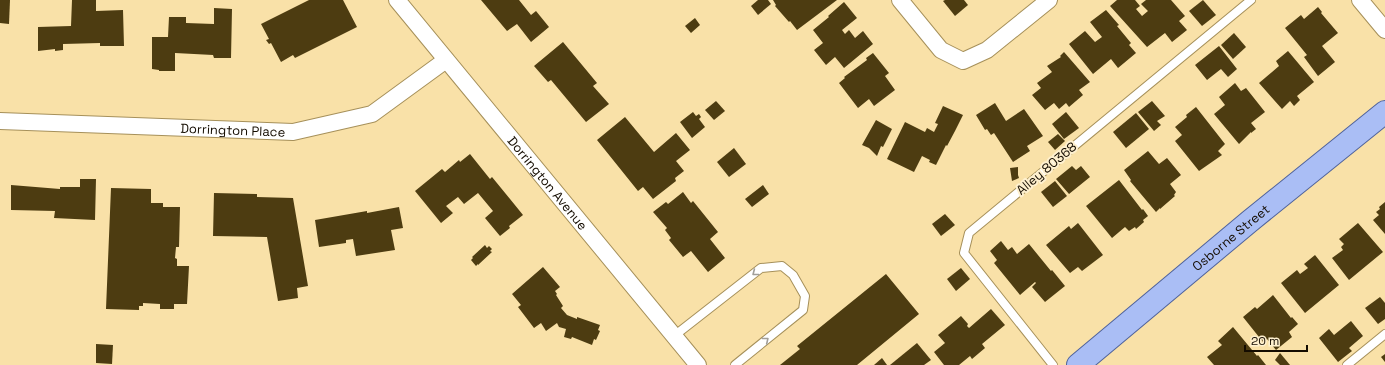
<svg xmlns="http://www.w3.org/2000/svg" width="1385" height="365" font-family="'Space Grotesk',sans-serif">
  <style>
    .building { fill: #4d3c11 }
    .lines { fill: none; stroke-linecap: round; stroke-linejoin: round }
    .lane-casing { stroke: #a6905a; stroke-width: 10 }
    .street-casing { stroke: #a6905a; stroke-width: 18 }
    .primary-casing { stroke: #50639b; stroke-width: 24 }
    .lane { stroke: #fff; stroke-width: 8 }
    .street { stroke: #fff; stroke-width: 16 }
    .primary { stroke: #aabef5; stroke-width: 22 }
    .oneway { stroke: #a19e99 }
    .labels { text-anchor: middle; stroke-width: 4; stroke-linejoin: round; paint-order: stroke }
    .street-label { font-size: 13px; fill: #140c00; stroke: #fef0ce }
  </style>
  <rect width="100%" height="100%" fill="#f9e1a8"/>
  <g class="building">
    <path d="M0,0H10L9,24L0,23Z"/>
    <path d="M72,0H96V11L123,10L124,46H100V43L63,44V50L55,51V49L38,51V27L71,26Z"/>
    <path d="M309,0H343L357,27L295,58L293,55L281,62L271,43L269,44L266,40L269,39L261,24Z"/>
    <path d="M481,0H519L531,15L536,11L549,27L531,42L517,24L507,31Z"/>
    <path d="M758,0H768L771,4L758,15L751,6Z"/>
    <path d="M773,0H837L797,30L790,21L789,22L775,6L776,5Z"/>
    <path d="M945,0H964L968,5L955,16L943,1Z"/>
    <path d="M1117,0H1135L1140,6L1136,9L1142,16L1148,11L1141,4L1146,0H1171L1185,16L1179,21L1187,30L1172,42L1165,33L1147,47L1110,6Z"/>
    <path d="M1203,0L1216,15L1202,26L1189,11Z"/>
    <path d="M844,2L857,18L842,30L845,34L849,30L855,38L863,31L873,44L844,68L835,57L826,65L814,50L823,43L813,30L829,17L828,16Z"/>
    <path d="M1318,7L1322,12L1321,13L1338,33L1322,46L1335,62L1318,76L1304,57L1307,55L1285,28L1301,15L1304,19Z"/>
    <path d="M214,8L232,9L231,58H214L213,55L175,53V71H159V70L152,69V37H168L169,17H186V23L214,24Z"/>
    <path d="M1106,10L1119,25L1117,26L1131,43L1129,45L1136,53L1118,68L1111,59L1093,74L1069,44L1085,31L1095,42L1102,37L1090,22Z"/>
    <path d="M695,18L700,25L691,33L685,26Z"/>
    <path d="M1234,33L1246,47L1233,59L1221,45Z"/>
    <path d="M563,42L597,83L593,86L609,104L586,122L551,80L548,82L534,66Z"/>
    <path d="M1219,46L1237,69L1228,77L1221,69L1207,80L1195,65Z"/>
    <path d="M1288,51L1314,82L1297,96L1300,100L1294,106L1290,101L1282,109L1259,83L1279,66L1276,61Z"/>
    <path d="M1064,52L1090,82L1079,90L1083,95L1069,107L1066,103L1059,109L1054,103L1045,110L1032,95L1041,88L1037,83L1052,72L1047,66L1061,57L1060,56Z"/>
    <path d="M873,53L889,73L885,76L895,90L874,106L869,99L858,108L839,83L845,78L844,77L867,60L866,58Z"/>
    <path d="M1235,83L1241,91L1246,88L1265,112L1251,123L1256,129L1251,133V132L1239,144L1214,114L1225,105L1219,97Z"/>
    <path d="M716,101L725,111L714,120L705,110Z"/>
    <path d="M1152,101L1165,116L1157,121L1161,125L1154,131L1138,112Z"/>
    <path d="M995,103L1006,121L1024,109L1043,136L1027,146L1030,151L1013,162L994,133L991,135L987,129L985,130L976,115Z"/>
    <path d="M943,106L963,115L955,131L947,146L946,145L936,165L929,162L930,160L922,156L914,172L887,159L905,122L925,132L927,128L934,132L938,124L935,123Z"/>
    <path d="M1196,107L1225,144L1218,151L1222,155L1199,171L1175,141L1182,135L1175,127L1187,117L1186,115Z"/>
    <path d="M693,112L696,116L699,114L701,117L699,119L705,127L692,138L680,122Z"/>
    <path d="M1066,112L1079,128L1064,139L1052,124Z"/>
    <path d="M1136,113L1149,129L1126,148L1113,132Z"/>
    <path d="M625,117L654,152L676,133L690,150L676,161L684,171L675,178L676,181L653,199L643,187L638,191L597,140Z"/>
    <path d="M876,120L892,129L883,147L881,146L877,156L869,148L862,145Z"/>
    <path d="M1058,134L1065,141L1055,150L1048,142Z"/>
    <path d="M734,148L746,164L729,177L717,162Z"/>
    <path d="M1148,151L1159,164L1167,158L1181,175L1170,184L1176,192L1174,195L1175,196L1160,209V208L1156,212L1130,181L1131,180L1124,170Z"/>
    <path d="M470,154L490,179L492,177L523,215L509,226L510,228L500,236L485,218L493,211L478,193L464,204L458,197L446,206L453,213L441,223L415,191L442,169L445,172L459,160L460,162Z"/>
    <path d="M1072,166L1076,170L1081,166L1090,177L1069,194L1056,179Z"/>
    <path d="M1018,167V175L1019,178L1012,181L1010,168Z"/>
    <path d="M80,179H96L95,220L54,218L55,211L11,210V185L60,189V187H80Z"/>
    <path d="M1119,180L1142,210L1143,209L1148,216L1143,220L1144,222L1136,229L1135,227L1129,231L1125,227L1112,238L1086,206Z"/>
    <path d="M1055,181L1067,196L1053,207L1041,192Z"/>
    <path d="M763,185L769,194L752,207L745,199Z"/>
    <path d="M111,188L151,189V203H163V207H180L179,247H176L175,258L177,259V266H189L187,304H174V309H160V304L143,303V306H139V310L106,309Z"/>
    <path d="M683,192L691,203L693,201L718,232L710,239L725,258L708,272L691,251L683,257L669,240L671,238L665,230L667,228L653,212L666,202L668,204Z"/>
    <path d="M214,193L257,194V197L293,198L308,286L297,288L298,298L278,301L267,237L213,236Z"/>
    <path d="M1385,202V234L1373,220L1379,215L1376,212L1380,209L1379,207Z"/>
    <path d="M399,207L403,228L391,230L395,250L356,256L353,239L346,240V243L319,247L315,220L367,211V213Z"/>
    <path d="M945,214L955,225L941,236L932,224Z"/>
    <path d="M1078,223L1103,255L1082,271L1078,267L1070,273L1046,245L1069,226L1071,229Z"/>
    <path d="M1358,223L1383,252L1349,280L1332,258L1343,250L1341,247L1344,244L1339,239Z"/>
    <path d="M1001,241L1008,250L1012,247L1017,254L1029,244L1051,271L1052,270L1065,286L1045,302L1032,287L1036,283L1035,282L1020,295L994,263L997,260L990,251Z"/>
    <path d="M485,245L487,248L489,246L492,249L490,251L492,252L478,265V264L476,266L471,260L473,258L472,257Z"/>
    <path d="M1315,255L1339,285L1305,313L1281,283L1297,270L1300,274L1308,268L1304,264Z"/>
    <path d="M543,267L560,287L555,291L557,294L556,295L563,306L561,308L567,315L577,319V317L600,325L598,330L600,331L596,340L594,339L592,345L572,337L571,339L564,337L566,329L559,327L557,323L546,331L541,323L534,328L518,307L521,305L512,294Z"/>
    <path d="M961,268L970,279L956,291L947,279Z"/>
    <path d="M886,274L919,314L857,365H780L800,349L797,346Z"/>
    <path d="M1273,295L1291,318L1292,317L1298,324L1289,332L1292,337L1276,350L1267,339L1263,342L1243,317L1255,307L1257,309Z"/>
    <path d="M1380,297L1385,303V319L1378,324L1365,308Z"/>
    <path d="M991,309L1005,325L982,344L985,348L972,359L970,356L959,365H944L934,352L945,343L938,335L961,316L968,324L967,326L969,328Z"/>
    <path d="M1351,321L1363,336L1349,348L1352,351L1338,362L1319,338L1329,329L1334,335Z"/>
    <path d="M1233,327L1257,356L1258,355L1266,365H1214L1207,357L1222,345L1218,341Z"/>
    <path d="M917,343L931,360L924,365H890Z"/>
    <path d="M96,344L113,345L112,364L96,363Z"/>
    <path d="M1280,353L1290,365H1280L1275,360Z"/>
    <path d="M1385,354V362L1381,357Z"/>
    <path d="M882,358L887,365H874Z"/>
  </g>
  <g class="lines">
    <defs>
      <g id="lane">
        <path d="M674,336L761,268L782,266L793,275L805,296L803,310L735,365"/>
        <path d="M1053,365L964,253L969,233L1251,0"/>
        <path d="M1347,365L1385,334"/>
      </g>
      <g id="street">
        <path id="s1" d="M397,0L698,365"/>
        <path d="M900,0L941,50L963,61L987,50L1049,0"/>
        <path d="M1360,0L1385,30"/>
        <path id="s2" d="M0,121L293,132L372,114L446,60"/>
      </g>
      <g id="primary">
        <path id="s3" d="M1078,365L1250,221L1385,112"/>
      </g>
    </defs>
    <use href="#lane" class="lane-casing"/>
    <use href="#street" class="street-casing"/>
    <use href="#primary" class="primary-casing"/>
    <use href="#lane" class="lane"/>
    <use href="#street" class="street"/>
    <use href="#primary" class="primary"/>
  </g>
  <defs><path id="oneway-chevron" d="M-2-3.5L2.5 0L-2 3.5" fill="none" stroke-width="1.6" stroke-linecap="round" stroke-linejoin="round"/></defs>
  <g class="oneway">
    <use href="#oneway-chevron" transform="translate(755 273) rotate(142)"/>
    <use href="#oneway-chevron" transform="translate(766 340) rotate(-39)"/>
  </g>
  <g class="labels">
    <g class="street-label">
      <text dy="5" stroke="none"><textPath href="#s2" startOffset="233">Dorrington Place</textPath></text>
      <text transform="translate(1046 168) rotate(-40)" y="5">Alley 80368</text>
      <text dy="5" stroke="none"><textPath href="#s1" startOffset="237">Dorrington Avenue</textPath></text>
      <text dy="5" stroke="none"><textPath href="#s3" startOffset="199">Osborne Street</textPath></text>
    </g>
  </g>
  <path d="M1245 345v6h62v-6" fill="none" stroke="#140c00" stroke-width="2"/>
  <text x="1251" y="345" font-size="12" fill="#140c00" stroke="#fef0ce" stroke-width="3" paint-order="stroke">20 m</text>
</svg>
